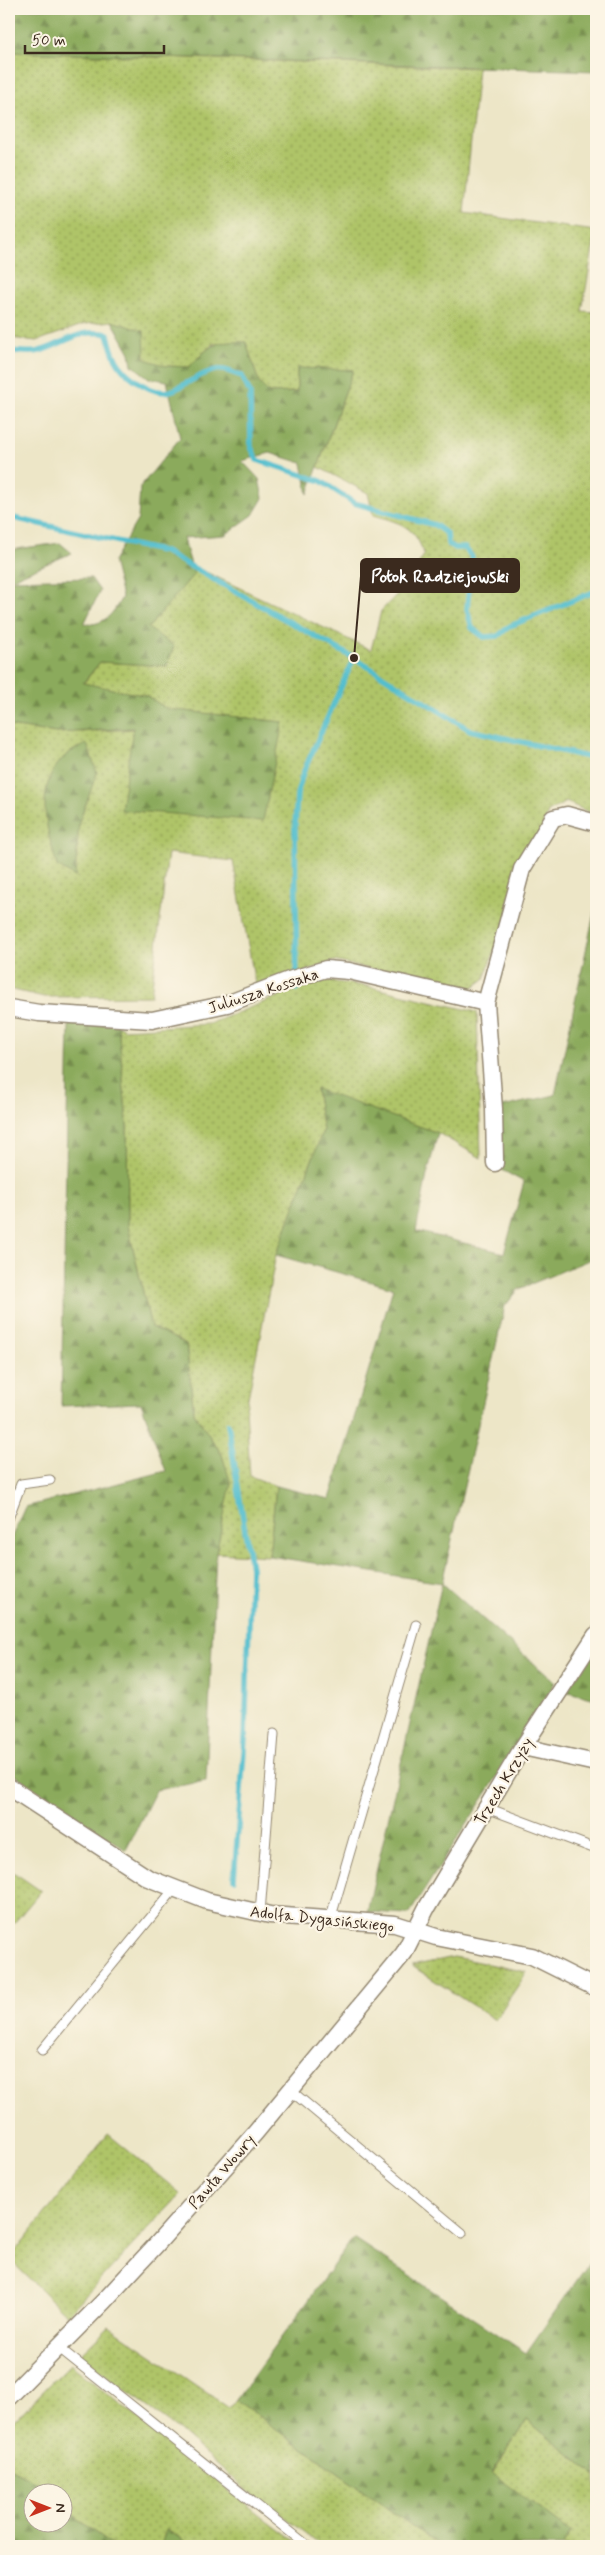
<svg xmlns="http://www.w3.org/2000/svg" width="605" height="2555" font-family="Mynerve,sans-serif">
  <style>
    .grass { fill: url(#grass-dots); stroke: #757743 }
    .forest { fill: url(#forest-firs); stroke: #636a3d }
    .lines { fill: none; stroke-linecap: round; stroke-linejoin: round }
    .stream { stroke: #53bece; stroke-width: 5.5 }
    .service-casing { stroke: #948872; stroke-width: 11 }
    .minor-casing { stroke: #948872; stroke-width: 19 }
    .path { stroke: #948872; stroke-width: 3; stroke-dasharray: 1 4; stroke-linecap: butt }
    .service { stroke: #fff; stroke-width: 9 }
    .minor { stroke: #fff; stroke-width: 16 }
    .labels { text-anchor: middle; stroke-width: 4.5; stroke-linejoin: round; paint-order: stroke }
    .street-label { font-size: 16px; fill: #3b2a1e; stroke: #fcf5e5 }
    .leader { fill: none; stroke: #3b2a1e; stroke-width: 2 }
    .callout-dot { fill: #3b2a1e; stroke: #fcf5e5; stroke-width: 2 }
    .callout { fill: #3b2a1e; stroke: #3b2a1e; stroke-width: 2 }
    .callout-label { font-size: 18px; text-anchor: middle; font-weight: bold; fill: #fff }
  </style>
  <defs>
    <pattern id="grass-dots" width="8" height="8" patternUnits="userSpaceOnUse" patternTransform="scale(1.25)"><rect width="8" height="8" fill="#afc468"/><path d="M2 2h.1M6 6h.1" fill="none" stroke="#909f55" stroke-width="1.8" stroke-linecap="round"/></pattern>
    <pattern id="forest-firs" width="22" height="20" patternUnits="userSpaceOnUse" patternTransform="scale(1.25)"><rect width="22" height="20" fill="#8baa5c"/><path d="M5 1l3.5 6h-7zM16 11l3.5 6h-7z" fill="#738b4b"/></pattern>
  </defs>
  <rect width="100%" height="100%" fill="#fcf5e5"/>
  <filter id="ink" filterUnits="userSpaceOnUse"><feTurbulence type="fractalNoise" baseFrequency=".02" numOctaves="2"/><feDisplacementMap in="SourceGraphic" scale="10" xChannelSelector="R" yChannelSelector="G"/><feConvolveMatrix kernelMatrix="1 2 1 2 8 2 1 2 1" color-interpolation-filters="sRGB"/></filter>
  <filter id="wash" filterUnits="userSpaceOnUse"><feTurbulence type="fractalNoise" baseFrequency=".0096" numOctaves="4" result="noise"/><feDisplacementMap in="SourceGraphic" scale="20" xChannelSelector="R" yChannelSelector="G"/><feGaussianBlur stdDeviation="1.12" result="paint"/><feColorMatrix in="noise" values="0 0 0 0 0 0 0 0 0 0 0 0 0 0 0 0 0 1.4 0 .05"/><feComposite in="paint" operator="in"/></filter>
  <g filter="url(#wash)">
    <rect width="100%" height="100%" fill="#ede6c7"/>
    <g class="grass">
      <path d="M9,52L478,68L464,213L596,231L582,311L596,312V815L566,802L548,812L484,979L469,990L334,961L256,989L233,861L168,853L151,996L44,997L9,989L10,726L57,733L282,722L167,709L147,696L83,684L100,662L167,666L148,628L193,574L191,565L371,650L381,611L402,589L424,555C415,525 400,523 373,515L368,493L318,467L353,370L297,369V392L268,393L259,383L245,342L213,344L189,367L166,366L144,360L112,321L85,324L37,341L9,338Z"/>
      <path d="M320,980L366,986L477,1012L481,1158L438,1133L316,1090L323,1131L276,1255L246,1408L250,1476L276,1486L269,1556L216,1553L230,1484L222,1455L194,1413L186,1344L151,1327L128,1226L127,1124L118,1025L124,1029L209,1024Z"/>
      <path d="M9,1869L41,1891L9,1929Z"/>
      <path d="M454,1957L527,1972L495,2020L412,1966Z"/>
      <path d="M108,2134L181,2194L67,2315L9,2259Z"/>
      <path d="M109,2326L229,2408L236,2400L440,2546H323L250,2493L178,2430L79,2355Z"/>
      <path d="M70,2364L274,2526L301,2546H189L188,2543L167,2529L161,2546H113L78,2520L63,2500L62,2492H56L9,2468V2426Z"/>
      <path d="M527,2420L596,2476V2546H561L571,2533L492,2474Z"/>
    </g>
    <g class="forest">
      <path d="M9,9H596V71L9,52Z"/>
      <path d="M112,321L144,331L145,359L166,366L189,367C212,345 211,341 246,342L259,383L269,393L297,392V368L353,370L308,494L302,463L270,453L242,461L259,479L263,498L253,515L225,535L183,538L194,574L148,628L174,646L167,666L100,662L83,683L147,696L167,709L283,722L263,821L121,810L133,728L57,733L9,726V550L60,543L72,553L9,580L91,578L100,591L84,624C104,626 113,614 122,597L113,561L138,519L140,487L180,438L167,381L149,378L132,365L130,353Z"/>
      <path d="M87,744L97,773L79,822L75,877L57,866C47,829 33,788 64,757C70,751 80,747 87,744Z"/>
      <path d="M596,904V1257L519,1289L505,1306L442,1583L555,1682L534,1719L409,1914L367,1912L442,1583L269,1556L276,1486L330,1499L393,1288L276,1255L323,1131L316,1089L438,1133L427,1175L416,1231L504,1253L524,1182L502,1170L494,1109L555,1095Z"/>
      <path d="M69,1023L118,1025L127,1124L128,1226L151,1327L186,1344L194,1413L222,1455L231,1484L216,1553L206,1781L156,1790L126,1850L9,1771V1543L25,1507L166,1471L141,1403L61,1406Z"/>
      <path d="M596,1651V1699L564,1691Z"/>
      <path d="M353,2238L526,2353L596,2253V2476L527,2420L492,2473L571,2532L561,2546H440L236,2400Z"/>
      <path d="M9,2468L56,2492H32V2522H62L63,2500L78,2520L113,2546H9Z"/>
      <path d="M166,2529L188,2543L189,2546H161Z"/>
    </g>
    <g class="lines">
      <g class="stream">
        <path d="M9,351C18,351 32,354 40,351C67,343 78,328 108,334C112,354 117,367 134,379C171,407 178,382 212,371C222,367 232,373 242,376L250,393L251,447L257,460L321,481L354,503L435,525L447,534L448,544L455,548H465L472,557L467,609L472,628L484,637L498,636L510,626L596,591"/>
        <path d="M9,517L165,552L354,658L470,730L596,759"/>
        <path d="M297,989L295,826L297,794L303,773L354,658"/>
        <path d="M228,1424L251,1568L245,1739L234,1879"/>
      </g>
    </g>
  </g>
  <g filter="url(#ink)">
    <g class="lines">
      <defs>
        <g id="service">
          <path d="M9,1516L21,1484L50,1480"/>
          <path d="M487,1808L596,1849"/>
          <path d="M260,1913L274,1734"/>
          <path d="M330,1920L416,1625"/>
          <path d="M42,2050L175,1888"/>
          <path d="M290,2090L462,2233"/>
          <path d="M58,2347L308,2546"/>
        </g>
        <g id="minor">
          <path d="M486,1003L494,1109L495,1163"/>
          <path d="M9,1008L39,1013L152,1020L227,1004L289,980L326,969L349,971L486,1003L522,869L553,818L567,815L596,823"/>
          <path d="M523,1747L596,1763"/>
          <path d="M9,1787L148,1878L207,1901L270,1915L395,1924L436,1937L532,1956L596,1988"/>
          <path d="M9,2397L104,2301L157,2244L256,2132L404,1953L426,1909L523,1747L596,1635"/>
        </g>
      </defs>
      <use href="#service" class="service-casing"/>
      <use href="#minor" class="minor-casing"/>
      <path class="path" d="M595,162L596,163"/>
      <use href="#service" class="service"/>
      <use href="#minor" class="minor"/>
    </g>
  </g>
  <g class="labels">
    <g class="street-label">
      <text transform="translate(263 990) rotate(-18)" y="6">Juliusza Kossaka</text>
      <text transform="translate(503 1781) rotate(-59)" y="6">Trzech Krzyży</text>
      <text transform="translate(322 1918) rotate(6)" y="6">Adolfa Dygasińskiego</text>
      <text transform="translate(221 2171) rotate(-49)" y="6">Pawła Wowry</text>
    </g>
  </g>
  <path class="leader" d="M354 658L361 576"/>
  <circle class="callout-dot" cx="354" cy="658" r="5"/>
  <rect class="callout" x="361" y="559" width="158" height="33" rx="5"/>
  <g class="callout-label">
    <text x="440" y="582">Potok Radziejowski</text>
  </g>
  <rect width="605" height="2555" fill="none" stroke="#fcf5e5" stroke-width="30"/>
  <g transform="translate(48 2508) rotate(90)"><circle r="24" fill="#fcf5e5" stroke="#afa495"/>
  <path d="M0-4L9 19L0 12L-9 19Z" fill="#c8321e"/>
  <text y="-8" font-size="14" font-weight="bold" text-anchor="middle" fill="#3b2a1e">N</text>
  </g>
  <path d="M25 45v8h139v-8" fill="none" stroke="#3b2a1e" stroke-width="2.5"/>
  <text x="32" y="45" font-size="15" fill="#3b2a1e" stroke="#fcf5e5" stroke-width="4" paint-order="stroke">50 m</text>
</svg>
